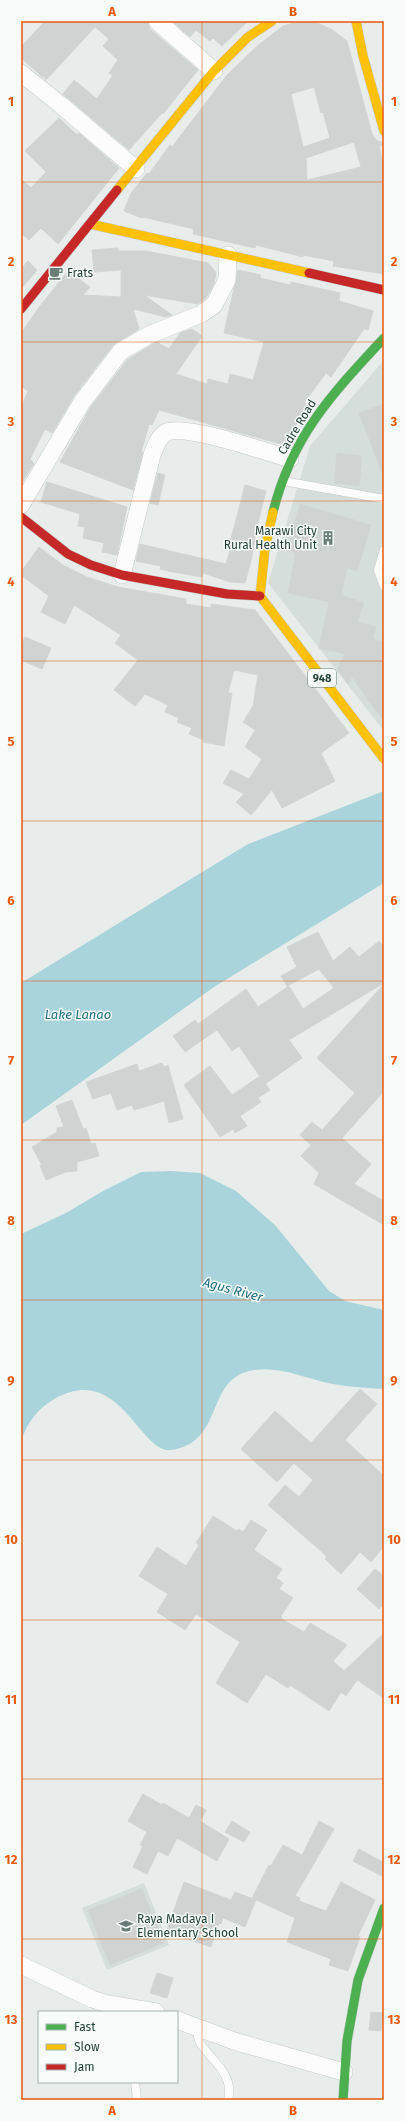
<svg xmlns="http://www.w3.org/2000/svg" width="405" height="2121" font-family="'Fira Sans',sans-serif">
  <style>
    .built { fill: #d6dedb }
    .water { fill: #a9d4db }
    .building { fill: #cfd4d2; stroke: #d1d6d4; fill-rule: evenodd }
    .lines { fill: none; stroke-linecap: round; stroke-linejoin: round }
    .lane-casing { stroke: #c5cac8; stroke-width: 9 }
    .street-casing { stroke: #c5cac8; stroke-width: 18 }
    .fast-casing { stroke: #c3cbc8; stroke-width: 10 }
    .slow-casing { stroke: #c3cbc8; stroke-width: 10 }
    .jam-casing { stroke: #c3cbc8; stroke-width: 10 }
    .lane { stroke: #fcfcfc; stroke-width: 8 }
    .street { stroke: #fcfcfc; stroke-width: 17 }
    .fast { stroke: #4caf50; stroke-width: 9 }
    .slow { stroke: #ffc107; stroke-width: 9 }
    .jam { stroke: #c62828; stroke-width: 9 }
    .grid { fill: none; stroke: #e8590c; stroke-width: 1; stroke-opacity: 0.55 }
    .labels { text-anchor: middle; stroke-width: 3; stroke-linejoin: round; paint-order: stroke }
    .shield { fill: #f7fbf9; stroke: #637a73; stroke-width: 1 }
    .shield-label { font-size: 11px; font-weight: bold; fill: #24423a }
    .poi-label { font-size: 12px; fill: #24423a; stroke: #f7fbf9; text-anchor: start }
    .street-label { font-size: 12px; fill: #24423a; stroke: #f7fbf9 }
    .water-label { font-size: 13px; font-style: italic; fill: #1c6f80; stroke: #f7fbf9 }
    .neatline { fill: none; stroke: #e8590c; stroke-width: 1.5 }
    .grid-label { font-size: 13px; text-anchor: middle; font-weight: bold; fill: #e8590c }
  </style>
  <rect width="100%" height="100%" fill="#e8edeb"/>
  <g class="built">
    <path d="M384,360V731L268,583L310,446Z"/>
    <path d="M144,1883L169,1945L107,1970L82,1908Z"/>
  </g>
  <g class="water">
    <path d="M384,791V883L214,987L21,1125V983L248,844Z"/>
    <path d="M171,1171L200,1173L236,1191L275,1225L329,1291L345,1301L384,1310V1389C367,1388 350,1387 333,1384C306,1379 277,1364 249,1371C205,1382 224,1443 171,1450C140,1454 120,1363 56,1398C38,1408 27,1422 21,1442V1234L66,1213L103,1191L141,1172Z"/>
  </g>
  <g class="building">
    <path d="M45,21H147L150,29L198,70L163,114L162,113L129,150L63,94L74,80L97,99L113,75L109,73L118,60L103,46L109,39L95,27L46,80L21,58V47Z"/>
    <path d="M172,21H248L222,46L213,38L210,41L196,30L190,37Z"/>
    <path d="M301,21L317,23L331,29L347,41L372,134L376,140L383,143V145L379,146L384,167V274L333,266L334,261L303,255V257L256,245L255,248L193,234L194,229L143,217L142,218L124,211L131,193L147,173L149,174L170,145L172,147L227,75L256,47L283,26ZM314,87L321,113L323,112L330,138L303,147L291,94ZM354,142L361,167L307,180L306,158Z"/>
    <path d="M59,118L77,135L79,133L119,168L58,244L41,228L29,240L21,233V179L31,188L46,172L25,151Z"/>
    <path d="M118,248V251H146L208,263L216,272L214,284L206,298L198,304L144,295L172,315L166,317L133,309L139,329L113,345L74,396L52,433L45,429L30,459L34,463L21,484V407L28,391L21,386V333L40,306L68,271L90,287L83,295L121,297V270L94,272L92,250Z"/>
    <path d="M28,261L37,270L21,289V269Z"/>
    <path d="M238,270L261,275L260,278L290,285L291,282L340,293L339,301L373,311L368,330L364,329L331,377L326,373L304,403L308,405L284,445L159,410L152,425L149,424L141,452H143L133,490L60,462L90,408L128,359L153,344L157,342L169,349L180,333L192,329L202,336L176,374L207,384L208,379L228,384L230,374L253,380L264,342L224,333Z"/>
    <path d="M384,404V475H383L359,413Z"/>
    <path d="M337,453L362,456L359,486L334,483Z"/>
    <path d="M158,473L165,475L158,505L150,503Z"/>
    <path d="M47,482L127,507L117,555L102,552L104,543L83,538L85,527L78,526L80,514L41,502Z"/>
    <path d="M245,485L266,491L258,523L251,561L245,583L230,582L203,573L202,577L168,571L160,569L161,566L136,561L140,544L226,564L233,540L231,539Z"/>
    <path d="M300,504L371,525L357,571L347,568L341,595L364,603L357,622L376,627L373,639L384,642V720L373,707L352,677L348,684L337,669L345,654L319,648L329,602L288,593L296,553L286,550Z"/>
    <path d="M39,547L63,565L87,577L118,587L186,599V604L211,608V604L255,610L349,733L321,753L335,781L282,808L272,790L251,815L236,802L244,794L223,783L231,770L249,779L262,759L245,747L255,730L243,722L253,706L258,675L234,670L228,693H232L224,746L203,742L204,740L189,734L192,728L177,722L179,718L165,712L168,705L145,694L135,706L114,690L138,660L115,643L121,635L74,605L65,624L41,612L49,596L21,575V572Z"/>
    <path d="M25,637L51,648L42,669L21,660V646Z"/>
    <path d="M318,932L333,961L350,947L359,957L379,941L384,948V983L289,1040L302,1058L265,1084L239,1046L232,1051L217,1030L185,1052L173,1036L195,1020L198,1024L246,989L258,1007L289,986L303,1009L334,988L319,969L287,986L281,976L297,967L287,947Z"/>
    <path d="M384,984V1091L342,1138L371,1164L354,1184L384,1201V1225L314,1184L319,1173L301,1156L311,1145L300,1135L312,1122L322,1130L355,1093L317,1058Z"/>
    <path d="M162,1063L164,1067L168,1065L183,1119L169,1123L164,1101L134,1110L132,1105L117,1110L111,1093L93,1099L86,1082L137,1064L139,1071Z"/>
    <path d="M210,1066L232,1095L260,1076L270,1090L258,1098L261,1102L240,1116L247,1126L235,1133L233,1129L220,1137L184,1085Z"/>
    <path d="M72,1100L83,1129L86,1128L91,1144L95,1143L99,1156L77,1162V1171L66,1172L46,1180L40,1165H42L32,1147L57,1132V1128L64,1127L56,1106Z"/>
    <path d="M360,1389L377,1404L345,1440L384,1476V1546L371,1562L360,1552L341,1574L325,1559L327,1557L322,1552L268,1505L285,1485L299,1497L313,1480L294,1463L277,1482L241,1449L275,1411L311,1443Z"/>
    <path d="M213,1516L237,1531L239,1529L243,1532L251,1520L267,1530L254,1550L282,1569L276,1578L283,1583L279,1589L293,1598L281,1616L282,1619L304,1632L310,1623L347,1645L333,1661L344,1671L384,1633V1698L357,1680L346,1696L341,1692L329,1711L290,1685L288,1688L266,1674L247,1703L216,1683L240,1642L196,1614L185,1630L157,1612L168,1594L139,1576L157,1547L186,1566L199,1545L196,1543Z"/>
    <path d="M375,1569L384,1576V1603L379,1609L357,1589Z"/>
    <path d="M143,1794L162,1805L163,1803L189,1818L196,1805L206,1810L200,1821L229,1839L217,1861L177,1838L168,1856L158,1851L147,1874L133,1867L143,1846L140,1845L147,1832L128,1821Z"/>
    <path d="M232,1821L250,1832L244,1842L225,1832Z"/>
    <path d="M319,1821L334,1829L295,1896L300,1898L299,1901L326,1911L341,1882L375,1900L358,1936L360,1937L348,1971L329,1965L331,1959L287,1942L295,1918L252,1898L269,1865L271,1866L283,1845L302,1855Z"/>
    <path d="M359,1849L384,1863V1877L353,1861Z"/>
    <path d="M184,1882L231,1900L235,1892L256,1900L245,1927L223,1918L221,1924L219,1923L211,1947L166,1932Z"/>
    <path d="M142,1889L164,1943L110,1965L88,1910Z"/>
    <path d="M157,1973L173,1978L167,1998L150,1993Z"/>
    <path d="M371,2012L383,2013L381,2031L369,2030Z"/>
  </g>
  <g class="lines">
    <defs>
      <g id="lane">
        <path d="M283,481L384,499"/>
        <path d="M384,550L378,570L384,586"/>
        <path d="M199,2029L198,2037L200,2043C212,2061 235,2075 228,2100"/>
        <path d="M135,2082L137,2100"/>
      </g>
      <g id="street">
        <path d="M157,21L214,71"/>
        <path d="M21,73L62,106L136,169"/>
        <path d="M21,505L82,402L121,351L149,335L201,314L214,305L227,280L228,255"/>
        <path d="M122,575L152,455C156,446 158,436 167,432C187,424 267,452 290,459"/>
        <path d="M21,1965L92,1999L108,2004L156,2012"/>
        <path d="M177,2020L237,2042L344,2072"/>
      </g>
      <g id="fast">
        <path d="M273,512C292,436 332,394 384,338"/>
        <path d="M343,2100L347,2041L358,1980L384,1908"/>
      </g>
      <g id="slow">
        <path d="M356,21L363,56L384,131"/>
        <path d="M117,190L214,71L248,37L272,21"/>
        <path d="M90,224L309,273"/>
        <path d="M273,512L265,549L260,596L384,759"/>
      </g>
      <g id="jam">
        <path d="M309,273L384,290"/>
        <path d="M21,309L117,190"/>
        <path d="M21,517L68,554L91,565L122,575L227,594L260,596"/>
      </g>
    </defs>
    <use href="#lane" class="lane-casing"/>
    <use href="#street" class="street-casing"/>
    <use href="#fast" class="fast-casing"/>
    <use href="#slow" class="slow-casing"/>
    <use href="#jam" class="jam-casing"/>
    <use href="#lane" class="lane"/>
    <use href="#street" class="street"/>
    <use href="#fast" class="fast"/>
    <use href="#slow" class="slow"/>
    <use href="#jam" class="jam"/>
  </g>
  <path class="grid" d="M202,21V2100M21,182H384M21,342H384M21,501H384M21,661H384M21,821H384M21,981H384M21,1140H384M21,1300H384M21,1460H384M21,1620H384M21,1779H384M21,1939H384"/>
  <defs>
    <symbol id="cafe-bare" viewBox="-9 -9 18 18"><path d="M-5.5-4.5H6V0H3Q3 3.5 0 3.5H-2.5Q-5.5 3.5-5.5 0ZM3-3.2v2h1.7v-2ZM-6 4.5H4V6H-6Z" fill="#697e78" stroke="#f7fbf9" stroke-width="2.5" paint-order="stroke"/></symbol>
    <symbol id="building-bare" viewBox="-9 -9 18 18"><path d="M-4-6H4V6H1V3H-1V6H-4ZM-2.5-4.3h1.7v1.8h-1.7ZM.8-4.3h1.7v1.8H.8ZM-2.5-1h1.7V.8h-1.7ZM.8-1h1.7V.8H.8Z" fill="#697e78" stroke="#f7fbf9" stroke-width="2.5" paint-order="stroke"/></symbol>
    <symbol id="school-bare" viewBox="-9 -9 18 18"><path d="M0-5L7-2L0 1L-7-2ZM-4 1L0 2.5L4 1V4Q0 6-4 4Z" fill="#697e78" stroke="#f7fbf9" stroke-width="2.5" paint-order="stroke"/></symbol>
  </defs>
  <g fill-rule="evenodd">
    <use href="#cafe-bare" x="46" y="263" width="20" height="20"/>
    <use href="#building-bare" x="318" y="528" width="20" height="20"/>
    <use href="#school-bare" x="116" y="1916" width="20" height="20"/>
  </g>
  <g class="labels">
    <rect class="shield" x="308" y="669" width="28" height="18" rx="3"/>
    <g class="shield-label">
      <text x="322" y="682">948</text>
    </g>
    <g class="poi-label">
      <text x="67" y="277">Frats</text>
      <text x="317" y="535" text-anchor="end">Marawi City<tspan x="317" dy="14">Rural Health Unit</tspan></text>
      <text x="137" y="1923">Raya Madaya I<tspan x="137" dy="14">Elementary School</tspan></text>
    </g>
    <g class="street-label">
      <text transform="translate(297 427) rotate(-59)" y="4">Cadre Road</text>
    </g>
    <g class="water-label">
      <text x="78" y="1019">Lake Lanao</text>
      <text transform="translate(233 1289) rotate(15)" y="5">Agus River</text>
    </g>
  </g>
  <rect width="405" height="2121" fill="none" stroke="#f7fbf9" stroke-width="44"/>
  <rect x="38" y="2011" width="140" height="72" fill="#f7fbf9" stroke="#a3b1ad"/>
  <rect x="46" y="2024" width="20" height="6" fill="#4caf50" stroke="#a3b1ad"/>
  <text x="74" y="2031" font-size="12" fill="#24423a">Fast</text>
  <rect x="46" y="2044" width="20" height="6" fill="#ffc107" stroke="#a3b1ad"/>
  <text x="74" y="2051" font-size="12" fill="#24423a">Slow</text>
  <rect x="46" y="2064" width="20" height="6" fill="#c62828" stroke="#a3b1ad"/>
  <text x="74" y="2071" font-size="12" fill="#24423a">Jam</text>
  <rect x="22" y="22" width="361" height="2077" class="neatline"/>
  <g class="grid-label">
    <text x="112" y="16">A</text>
    <text x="293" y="16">B</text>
    <text x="11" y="106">1</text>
    <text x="394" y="106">1</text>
    <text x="11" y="266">2</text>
    <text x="394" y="266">2</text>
    <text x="11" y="426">3</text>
    <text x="394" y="426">3</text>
    <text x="11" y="586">4</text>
    <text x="394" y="586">4</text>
    <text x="11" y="746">5</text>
    <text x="394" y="746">5</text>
    <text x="11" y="905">6</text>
    <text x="394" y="905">6</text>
    <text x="11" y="1065">7</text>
    <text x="394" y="1065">7</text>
    <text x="11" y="1225">8</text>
    <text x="394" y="1225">8</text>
    <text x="11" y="1385">9</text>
    <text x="394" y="1385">9</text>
    <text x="11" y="1544">10</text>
    <text x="394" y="1544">10</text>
    <text x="11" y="1704">11</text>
    <text x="394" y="1704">11</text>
    <text x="11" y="1864">12</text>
    <text x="394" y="1864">12</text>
    <text x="11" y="2024">13</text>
    <text x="394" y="2024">13</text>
    <text x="112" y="2115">A</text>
    <text x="293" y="2115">B</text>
  </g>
</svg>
